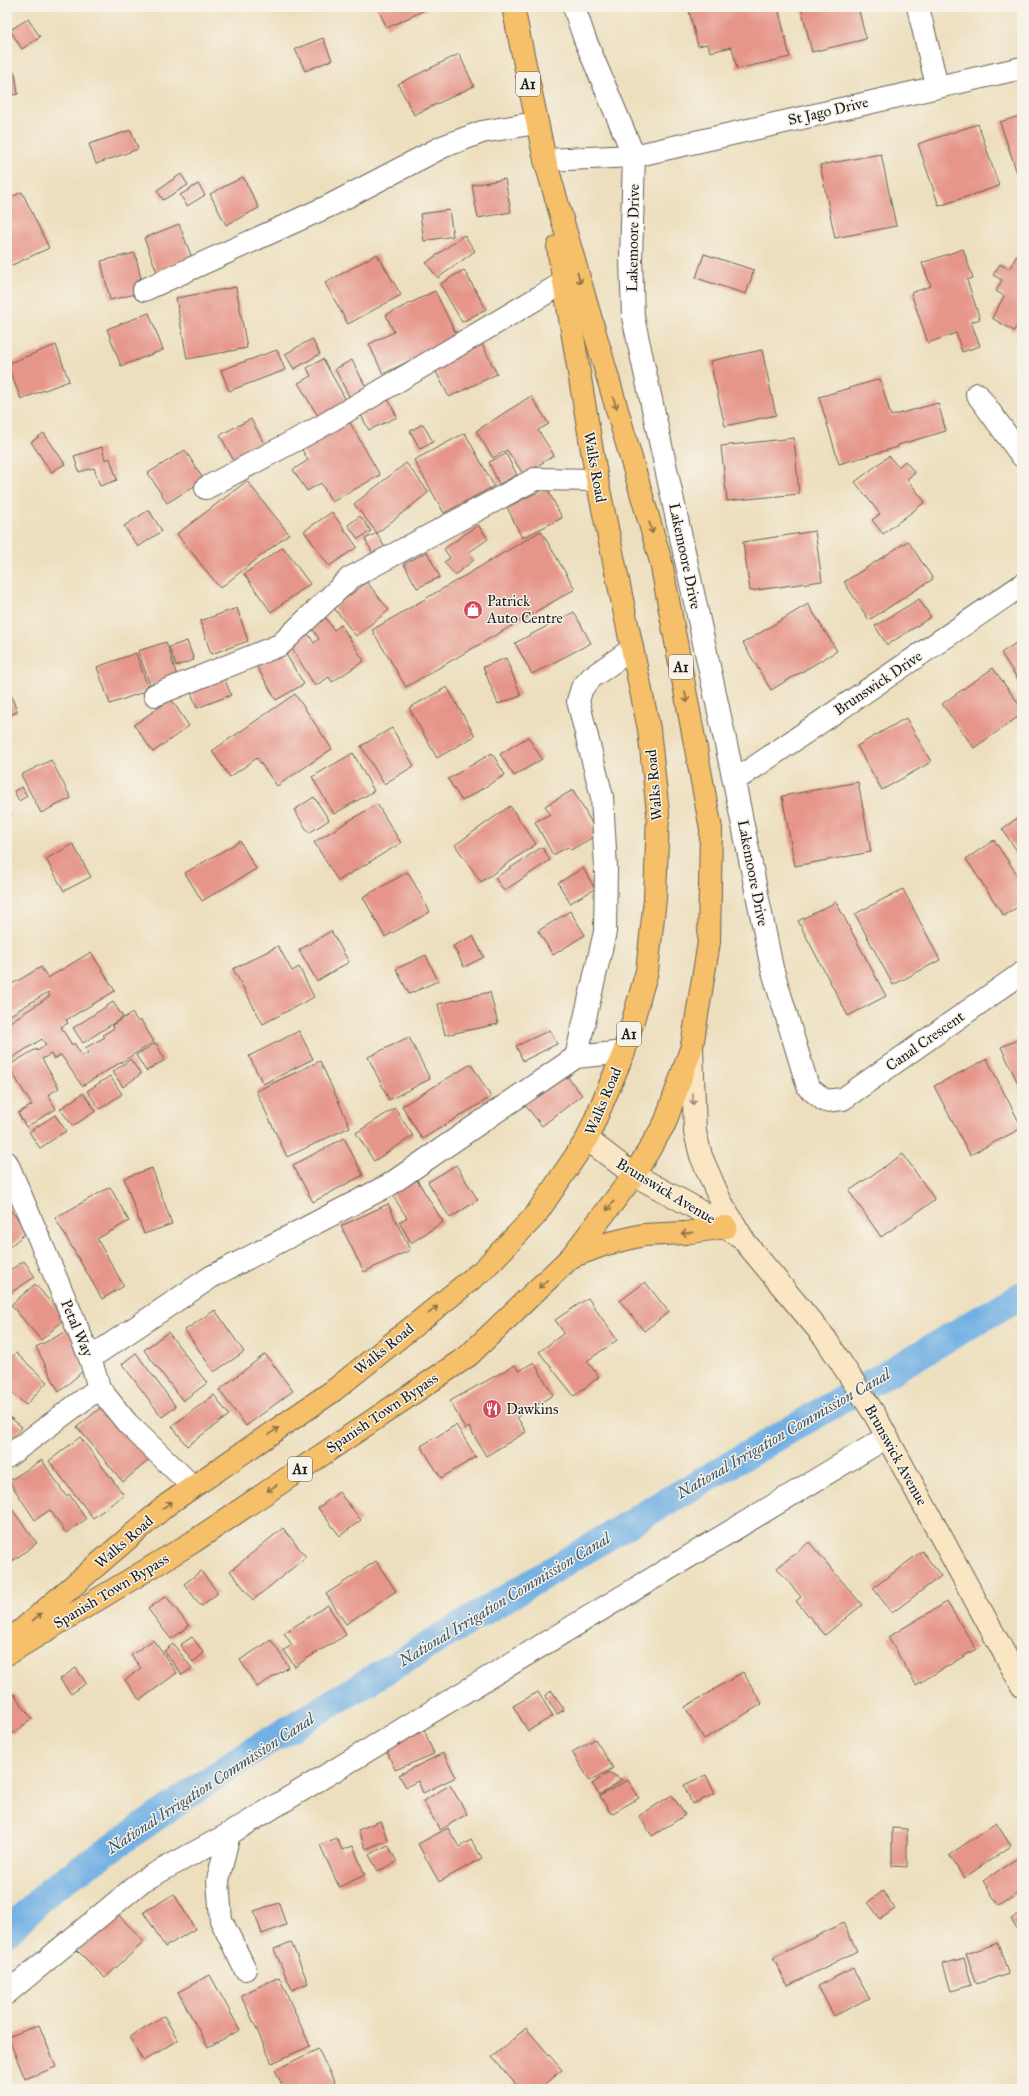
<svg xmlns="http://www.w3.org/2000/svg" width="1029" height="2096" font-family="'IM FELL Great Primer',serif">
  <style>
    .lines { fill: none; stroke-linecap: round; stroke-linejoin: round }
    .canal { stroke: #71b0e4; stroke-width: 28 }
    .building { fill: #e69589 }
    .minor-casing { stroke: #656055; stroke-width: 24 }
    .secondary-casing { stroke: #656055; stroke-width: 24 }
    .primary-casing { stroke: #656055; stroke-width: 24 }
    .minor { stroke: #fff; stroke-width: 22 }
    .secondary { stroke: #fbe6c4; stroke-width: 22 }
    .primary { stroke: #f6c06b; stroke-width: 22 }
    .oneway { stroke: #896e44 }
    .oneway2 { stroke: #978b78 }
    .labels { text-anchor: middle; stroke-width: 3; stroke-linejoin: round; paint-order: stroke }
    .shield { fill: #f7f3e8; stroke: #5e5c59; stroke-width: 1 }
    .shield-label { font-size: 14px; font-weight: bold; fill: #1c1c1c }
    .street-label { font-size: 15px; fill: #1c1c1c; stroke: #f7f3e8 }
    .poi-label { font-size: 15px; fill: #1c1c1c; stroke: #f7f3e8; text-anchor: start }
    .water-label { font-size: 16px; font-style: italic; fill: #3e576c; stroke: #f7f3e8 }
  </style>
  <rect width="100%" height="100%" fill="#f7f3e8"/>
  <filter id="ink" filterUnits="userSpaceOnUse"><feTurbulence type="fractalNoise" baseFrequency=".025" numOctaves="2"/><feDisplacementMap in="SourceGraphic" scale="8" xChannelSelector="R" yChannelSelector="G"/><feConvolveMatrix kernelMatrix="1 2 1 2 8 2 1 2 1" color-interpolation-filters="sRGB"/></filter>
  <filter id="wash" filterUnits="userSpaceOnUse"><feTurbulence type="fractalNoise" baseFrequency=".012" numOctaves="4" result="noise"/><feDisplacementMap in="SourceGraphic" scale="16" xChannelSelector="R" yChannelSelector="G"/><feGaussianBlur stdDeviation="0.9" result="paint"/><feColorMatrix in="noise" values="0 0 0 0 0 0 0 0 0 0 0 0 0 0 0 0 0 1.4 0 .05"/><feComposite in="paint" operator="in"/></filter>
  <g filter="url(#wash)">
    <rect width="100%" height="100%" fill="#eddfbe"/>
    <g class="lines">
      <path class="canal" d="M7,1932L49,1891L246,1755L647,1513L1022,1295"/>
    </g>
    <g id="blocks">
      <g class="building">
        <path d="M377,7H431L387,28Z"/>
        <path d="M688,7H778L790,57L737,69L732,47L710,52L708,44L698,46Z"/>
        <path d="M801,7H858L866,39L812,52Z"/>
        <path d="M28,19L40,37L22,49L10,30Z"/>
        <path d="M323,38L332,60L305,71L295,49Z"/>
        <path d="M459,54L474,86L414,115L398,84Z"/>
        <path d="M15,73L18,94L7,96V74Z"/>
        <path d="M1022,115V188L1000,122Z"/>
        <path d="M978,124L999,186L939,206L918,144Z"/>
        <path d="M131,130L138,149L96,164L89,144Z"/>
        <path d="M881,154L896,226L835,238L820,165Z"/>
        <path d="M181,174L188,185L163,200L157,190Z"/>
        <path d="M243,177L259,208L226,225L210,194Z"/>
        <path d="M505,179L511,212L478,218L472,185Z"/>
        <path d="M198,184L205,195L187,206L180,195Z"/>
        <path d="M22,192L49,248L10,266L7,260V199Z"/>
        <path d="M449,210L453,236L424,241L420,214Z"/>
        <path d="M179,224L192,258L157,272L144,238Z"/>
        <path d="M464,235L475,251L438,278L426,263Z"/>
        <path d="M1022,247V321L1020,320L1014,331L992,318L1004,296L996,291L1002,280L993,275L1000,264L1009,269Z"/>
        <path d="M963,249L973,278L967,280L980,319L971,322L980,346L962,352L956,333L928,343L911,293L931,286L922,263Z"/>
        <path d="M135,253L144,292L110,300L101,261Z"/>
        <path d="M377,254L401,295L348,324L325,283Z"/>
        <path d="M704,254L754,270L746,294L696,278Z"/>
        <path d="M464,270L486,309L462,322L440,284Z"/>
        <path d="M236,287L247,348L187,359L176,298Z"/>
        <path d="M435,291L460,342L411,366L409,361L383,374L369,344L394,332L386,315Z"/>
        <path d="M149,313L163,350L121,366L107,329Z"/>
        <path d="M312,339L320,354L294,369L285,354Z"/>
        <path d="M481,342L497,374L449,397L433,366Z"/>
        <path d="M56,345L69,381L21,399L7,364Z"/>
        <path d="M277,350L285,370L229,391L221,370Z"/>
        <path d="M762,350L776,415L725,426L710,361Z"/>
        <path d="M323,359L347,402L319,418L298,383L311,376L307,368Z"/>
        <path d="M352,360L367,389L350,398L335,369Z"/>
        <path d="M880,379L891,416L938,403L946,431L898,445V447L839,464L819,397Z"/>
        <path d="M531,396L549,424L538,430L554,455L524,475L507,450L493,458L476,431Z"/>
        <path d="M388,399L397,417L369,430L360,413Z"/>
        <path d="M345,414L380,475L332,502L321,483L307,491L293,470L308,460L297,441Z"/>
        <path d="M251,419L267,449L236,465L220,435Z"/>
        <path d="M423,424L433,442L420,449L410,431Z"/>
        <path d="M44,433L65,464L51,472L31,442Z"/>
        <path d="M465,433L494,486L444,513L414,460Z"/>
        <path d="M794,438L799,494L727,501L721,446Z"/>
        <path d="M102,447L105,460L110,458L117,480L100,486L94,468L79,472L74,456Z"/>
        <path d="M185,450L204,480L167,503L148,473Z"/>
        <path d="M506,454L517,475L499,484L489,462Z"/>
        <path d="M889,456L898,467L905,461L915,473L907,479L925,502L883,534L872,520L880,514L855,482Z"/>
        <path d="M406,463L429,492L377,533L354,504Z"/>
        <path d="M247,481L289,534L220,588L177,534Z"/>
        <path d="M547,488L562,518L522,538L507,507Z"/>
        <path d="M149,510L162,531L138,547L124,526Z"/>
        <path d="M332,512L357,547L329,566L304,531Z"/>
        <path d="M360,516L371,531L358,539L348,525Z"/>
        <path d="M478,525L488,539L468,553L474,560L455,575L444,562L450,558L444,549Z"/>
        <path d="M541,531L575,589L406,687L372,630Z"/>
        <path d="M815,531L822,581L750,591L743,542Z"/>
        <path d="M377,533L385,548L373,554L365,539Z"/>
        <path d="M908,541L933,579L869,620L844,582Z"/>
        <path d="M283,547L310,584L271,612L244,574Z"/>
        <path d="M427,552L440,577L417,588L404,564Z"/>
        <path d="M367,582L389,610L356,636L334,608Z"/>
        <path d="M919,599L931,617L887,645L875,626Z"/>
        <path d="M808,604L837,651L771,690L743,643Z"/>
        <path d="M237,608L248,641L211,654L200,621Z"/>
        <path d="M574,612L591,643L532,674L515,643Z"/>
        <path d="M326,618L334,630L341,625L364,661L332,682L329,677L315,686L287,640L305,629L314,643L319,639L312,628Z"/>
        <path d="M1022,639V686L1001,653Z"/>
        <path d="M187,641L194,660L176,666L169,647Z"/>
        <path d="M166,642L177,676L150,685L138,651Z"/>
        <path d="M284,651L304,684L276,700L257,667Z"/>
        <path d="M136,653L149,690L110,704L97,667Z"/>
        <path d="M506,658L521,696L498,704L483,667Z"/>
        <path d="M993,668L1022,709V714L974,748L942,704Z"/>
        <path d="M223,675L231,695L197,708L189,687Z"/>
        <path d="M7,684L17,712L7,716Z"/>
        <path d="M447,687L475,736L437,758L409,708Z"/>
        <path d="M295,694L332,749L277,786L257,758L230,777L212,751Z"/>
        <path d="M171,699L189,726L153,752L134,725Z"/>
        <path d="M906,718L931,762L882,790L857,746Z"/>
        <path d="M392,728L414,766L384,784L361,746Z"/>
        <path d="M528,737L542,759L514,776L500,754Z"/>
        <path d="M353,753L374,791L334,814L312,777Z"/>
        <path d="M492,753L505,775L462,801L448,779Z"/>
        <path d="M51,760L71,798L41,813L21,775Z"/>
        <path d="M858,782L871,852L795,866L782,796Z"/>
        <path d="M22,787L27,796L19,801L14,791Z"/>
        <path d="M573,790L598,834L571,850L568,847L553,855L535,822L550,814L545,806Z"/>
        <path d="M314,797L329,820L309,833L294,810Z"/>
        <path d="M377,804L401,843L338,881L314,842Z"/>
        <path d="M510,806L536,844L481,882L455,845Z"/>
        <path d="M7,812L11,814L7,825Z"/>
        <path d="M1020,816L1022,819V858L1002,829Z"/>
        <path d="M994,840L1022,882V904L1004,916L966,859Z"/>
        <path d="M240,841L256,869L202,901L185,873Z"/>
        <path d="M73,844L91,877L64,891L46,859Z"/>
        <path d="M542,847L550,860L504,891L495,878Z"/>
        <path d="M583,868L595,889L570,903L558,883Z"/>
        <path d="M408,872L430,912L385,937L363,897Z"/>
        <path d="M903,889L940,960L893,985L855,914Z"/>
        <path d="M836,902L886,996L848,1016L798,921Z"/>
        <path d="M570,911L585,935L553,955L538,931Z"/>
        <path d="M331,931L349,962L317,981L299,950Z"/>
        <path d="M473,936L484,957L464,967L453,946Z"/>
        <path d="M278,946L292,971L299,967L314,997L263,1024L233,969Z"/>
        <path d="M91,952L115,991L66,1020L68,1023L61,1027L72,1045L74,1043L82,1056L88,1053L85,1048L105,1037L103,1035L114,1028L112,1025L132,1013L138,1022L141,1020L154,1042L82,1086L61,1055L54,1059L51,1054L42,1059L59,1088L48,1095L56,1109L26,1127L18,1113L32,1105L8,1066L36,1049L37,1051L46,1045L42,1039L7,1061V1024L50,996L48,992L7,1017V987L41,967L48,978Z"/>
        <path d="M426,955L438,981L409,994L396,969Z"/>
        <path d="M490,992L498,1024L445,1035L438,1004Z"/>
        <path d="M113,1002L123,1017L83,1043L73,1028Z"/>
        <path d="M550,1030L557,1044L523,1061L516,1046Z"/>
        <path d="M299,1031L313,1059L263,1084L249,1056Z"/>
        <path d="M409,1037L430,1079L389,1100L368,1057Z"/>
        <path d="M1022,1038V1092L1001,1047Z"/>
        <path d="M156,1043L165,1060L146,1071L136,1055Z"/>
        <path d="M130,1059L141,1074L123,1087L113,1072Z"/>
        <path d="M987,1059L1022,1128L970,1155L934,1086Z"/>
        <path d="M320,1061L350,1127L287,1157L256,1091Z"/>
        <path d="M471,1064L491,1097L422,1139L402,1106Z"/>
        <path d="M565,1074L582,1095L542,1126L525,1105Z"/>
        <path d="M110,1076L122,1094L100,1109L87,1091Z"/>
        <path d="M83,1093L96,1111L73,1126L60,1109Z"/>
        <path d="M395,1108L413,1136L374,1161L356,1133Z"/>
        <path d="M55,1115L66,1131L40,1148L29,1132Z"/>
        <path d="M344,1138L363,1175L313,1202L293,1165Z"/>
        <path d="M903,1154L935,1200L881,1237L849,1191Z"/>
        <path d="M456,1165L478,1200L450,1218L428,1182Z"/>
        <path d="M152,1168L172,1224L144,1234L124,1178Z"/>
        <path d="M417,1180L443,1222L411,1243L399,1222L407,1218L392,1194Z"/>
        <path d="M110,1187L129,1221L97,1239L124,1286L102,1299L55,1218Z"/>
        <path d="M388,1204L410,1250L364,1272L341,1226Z"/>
        <path d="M7,1206L28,1231L7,1249Z"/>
        <path d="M24,1261L35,1277L7,1295V1272Z"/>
        <path d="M645,1282L669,1312L644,1331L620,1301Z"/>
        <path d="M35,1284L65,1319L41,1340L11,1305Z"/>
        <path d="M588,1298L617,1340L587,1361L599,1377L574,1396L539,1352L564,1333L555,1320Z"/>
        <path d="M215,1310L244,1352L214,1372L185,1330Z"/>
        <path d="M73,1328L83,1371L59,1392L36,1347Z"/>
        <path d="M168,1332L207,1383L183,1401L144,1350Z"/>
        <path d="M16,1353L47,1382L26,1405L7,1388V1362Z"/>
        <path d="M136,1353L176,1407L162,1417L122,1364Z"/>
        <path d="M265,1354L293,1391L246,1426L219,1390Z"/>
        <path d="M534,1362L553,1395L517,1417L526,1432L486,1456L469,1427L465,1429L450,1401L515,1365L519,1371Z"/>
        <path d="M214,1395L229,1415L187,1446L172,1426Z"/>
        <path d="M105,1404L150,1459L123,1482L77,1427Z"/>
        <path d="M7,1415L22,1427L12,1438L7,1434Z"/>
        <path d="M456,1425L476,1457L441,1478L421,1446Z"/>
        <path d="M80,1437L124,1495L93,1518L49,1461Z"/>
        <path d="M42,1460L66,1496L69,1494L86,1519L66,1533L50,1510L35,1520L9,1481Z"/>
        <path d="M339,1492L361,1520L340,1536L318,1508Z"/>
        <path d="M7,1503L37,1543L7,1565Z"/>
        <path d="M283,1528L306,1557L253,1600L230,1571Z"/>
        <path d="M809,1542L862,1605L825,1635L796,1601L801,1597L777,1568Z"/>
        <path d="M922,1551L941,1576L892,1613L873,1588Z"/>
        <path d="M376,1561L396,1591L346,1624L326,1594Z"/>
        <path d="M201,1571L218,1593L201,1606L184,1584Z"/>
        <path d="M166,1596L189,1626L171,1639L148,1609Z"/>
        <path d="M947,1602L976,1649L916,1685L888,1637Z"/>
        <path d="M328,1605L346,1635L306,1659L295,1667L284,1650L292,1645L284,1633Z"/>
        <path d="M192,1637L204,1653L193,1662L180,1645Z"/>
        <path d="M153,1640L177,1673L140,1700L125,1680L141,1668L131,1655Z"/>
        <path d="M271,1640L289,1667L257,1687L240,1660Z"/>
        <path d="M173,1644L192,1668L182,1675L164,1651Z"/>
        <path d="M76,1668L86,1683L71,1694L60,1679Z"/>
        <path d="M743,1672L762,1704L704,1739L685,1707Z"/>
        <path d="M552,1691L564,1710L557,1714L545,1695Z"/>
        <path d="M538,1692L553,1716L528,1731L513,1706Z"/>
        <path d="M14,1694L32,1719L12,1734L7,1727V1699Z"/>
        <path d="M423,1727L434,1754L395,1770L383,1742Z"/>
        <path d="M595,1739L613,1768L590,1781L572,1752Z"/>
        <path d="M443,1753L456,1777L423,1793L418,1781L406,1787L399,1775Z"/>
        <path d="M609,1772L622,1780L600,1795L592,1784Z"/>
        <path d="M706,1775L715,1794L692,1804L684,1785Z"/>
        <path d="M628,1780L639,1798L611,1814L600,1796Z"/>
        <path d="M450,1785L467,1814L440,1830L423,1801Z"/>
        <path d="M672,1795L685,1815L652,1836L639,1816Z"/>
        <path d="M380,1821L388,1840L366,1849L358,1830Z"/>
        <path d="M996,1823L1011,1846L964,1878L949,1855Z"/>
        <path d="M448,1828L459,1847L471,1840L482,1858L439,1882L418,1844Z"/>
        <path d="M892,1828L907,1829V1867L892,1866Z"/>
        <path d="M337,1838L342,1850L353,1846L365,1875L339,1887L320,1845Z"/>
        <path d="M388,1845L397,1862L378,1871L369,1855Z"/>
        <path d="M1022,1855V1891L999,1906L983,1881Z"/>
        <path d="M883,1891L895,1909L880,1919L868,1902Z"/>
        <path d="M174,1894L195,1929L165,1947L144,1912Z"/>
        <path d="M279,1903L286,1925L262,1934L254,1911Z"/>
        <path d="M117,1913L144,1942L105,1978L77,1950Z"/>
        <path d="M1022,1913V1939L1011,1919Z"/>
        <path d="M843,1923L857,1951L788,1986L773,1958Z"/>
        <path d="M291,1942L308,1983L292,1990L274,1949Z"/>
        <path d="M998,1943L1008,1973L977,1984L966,1954Z"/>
        <path d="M964,1958L972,1985L951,1991L943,1964Z"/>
        <path d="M853,1968L869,1998L834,2016L818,1986Z"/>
        <path d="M210,1975L240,2030L208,2047L178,1992Z"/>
        <path d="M279,1977L310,2046L272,2063L241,1995Z"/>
        <path d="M164,2016L178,2040L143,2061L129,2037Z"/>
        <path d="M39,2025L56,2067L25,2079L8,2037Z"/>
        <path d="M526,2028L562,2070L540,2089H520L492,2057Z"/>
        <path d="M318,2049L335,2083L322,2089H300L298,2085L290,2089H284L275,2070Z"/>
      </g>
    </g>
  </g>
  <g filter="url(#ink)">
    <use href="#blocks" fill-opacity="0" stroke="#656055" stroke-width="1"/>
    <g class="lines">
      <defs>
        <g id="minor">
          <path d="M574,7L584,37L634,156L631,259L633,317L734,781L772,968L808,1087L825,1101L843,1099L1022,973"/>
          <path d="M918,7L937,86"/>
          <path d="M545,160L634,156L1022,68"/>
          <path d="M144,290L331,205L442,147L482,132L536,123"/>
          <path d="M977,394L1022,456"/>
          <path d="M206,488L320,427L563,283"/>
          <path d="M155,695L280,645L350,578L535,479L597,480"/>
          <path d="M734,781L1022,585"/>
          <path d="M576,1057L605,932L606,868L602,797L578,701L582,688L592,677L632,649"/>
          <path d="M7,1163L90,1358L99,1388L127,1423L192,1486"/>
          <path d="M90,1358L211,1277L389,1185L576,1057L624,1052"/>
          <path d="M7,1457L99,1388"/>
          <path d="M229,1834L218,1880L221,1920L245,1969"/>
          <path d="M7,1993L142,1881L229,1834L887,1437"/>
        </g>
        <g id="secondary">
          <path d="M692,1047L695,1132L701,1156L721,1202L745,1242L825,1338L875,1415L1022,1686"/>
          <path d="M587,1139L634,1175L690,1205L737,1235"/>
        </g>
        <g id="primary">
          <path d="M571,1257L606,1244L643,1235L685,1233L726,1227"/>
          <path d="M10,1640L168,1504L333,1391L483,1270L535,1216L587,1139L624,1052L647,971L655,899L658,813L649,729L597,480L558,247"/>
          <path d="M7,1654L193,1542L468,1356L571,1257L634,1175L665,1123L692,1046L709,942L711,829L661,562L545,160L513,7"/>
        </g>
      </defs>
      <use href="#minor" class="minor-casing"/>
      <use href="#secondary" class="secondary-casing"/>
      <use href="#primary" class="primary-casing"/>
      <use href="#minor" class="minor"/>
      <use href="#secondary" class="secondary"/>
      <use href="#primary" class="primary"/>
    </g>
    <defs><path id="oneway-shaft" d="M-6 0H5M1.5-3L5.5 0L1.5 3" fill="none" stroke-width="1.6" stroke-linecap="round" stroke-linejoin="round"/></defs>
    <g class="oneway">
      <use href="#oneway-shaft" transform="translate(579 278) rotate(74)"/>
      <use href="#oneway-shaft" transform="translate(615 403) rotate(74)"/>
      <use href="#oneway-shaft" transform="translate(651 528) rotate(74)"/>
      <use href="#oneway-shaft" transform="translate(686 697) rotate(79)"/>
      <use href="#oneway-shaft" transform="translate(610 1206) rotate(128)"/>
      <use href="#oneway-shaft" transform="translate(687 1233) rotate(173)"/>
      <use href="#oneway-shaft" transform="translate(543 1284) rotate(136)"/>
      <use href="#oneway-shaft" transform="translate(433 1310) rotate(-39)"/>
      <use href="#oneway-shaft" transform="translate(274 1431) rotate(-34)"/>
      <use href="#oneway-shaft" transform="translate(272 1488) rotate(146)"/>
      <use href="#oneway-shaft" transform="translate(167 1505) rotate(-39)"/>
      <use href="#oneway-shaft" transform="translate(37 1617) rotate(-41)"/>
    </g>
    <use class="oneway2" href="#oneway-shaft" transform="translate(693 1099) rotate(88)"/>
  </g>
  <defs>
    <symbol id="shop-disc" viewBox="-11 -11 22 22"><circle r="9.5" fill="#d1495b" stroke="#f7f3e8"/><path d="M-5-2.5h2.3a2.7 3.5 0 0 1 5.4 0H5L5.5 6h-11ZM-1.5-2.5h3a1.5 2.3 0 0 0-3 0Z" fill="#fff"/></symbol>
    <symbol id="restaurant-disc" viewBox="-11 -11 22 22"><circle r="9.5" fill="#d1495b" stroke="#f7f3e8"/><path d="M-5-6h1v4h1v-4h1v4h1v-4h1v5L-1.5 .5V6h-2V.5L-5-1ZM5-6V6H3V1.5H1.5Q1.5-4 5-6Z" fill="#fff"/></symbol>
  </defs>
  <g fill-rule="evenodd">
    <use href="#shop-disc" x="462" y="599" width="22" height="22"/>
    <use href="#restaurant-disc" x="481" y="1398" width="22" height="22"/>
  </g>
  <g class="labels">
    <g class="shield">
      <rect x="516" y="72" width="24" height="24" rx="3"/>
      <rect x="669" y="655" width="24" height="24" rx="3"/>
      <rect x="617" y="1022" width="24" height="24" rx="3"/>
      <rect x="288" y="1457" width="24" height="24" rx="3"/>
    </g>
    <g class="shield-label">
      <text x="528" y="89">A1</text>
      <text x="681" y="672">A1</text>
      <text x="629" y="1039">A1</text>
      <text x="300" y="1474">A1</text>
    </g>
    <g class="street-label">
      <text transform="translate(828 111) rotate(-13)" y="5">St Jago Drive</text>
      <text transform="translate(633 238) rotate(-89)" y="5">Lakemoore Drive</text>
      <text transform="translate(595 467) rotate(80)" y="5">Walks Road</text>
      <text transform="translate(685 556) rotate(78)" y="5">Lakemoore Drive</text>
      <text transform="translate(878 683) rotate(-34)" y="5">Brunswick Drive</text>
      <text transform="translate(654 785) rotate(-95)" y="5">Walks Road</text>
      <text transform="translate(753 873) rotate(79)" y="5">Lakemoore Drive</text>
      <text transform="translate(925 1041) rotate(-35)" y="5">Canal Crescent</text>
      <text transform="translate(603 1101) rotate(-67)" y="5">Walks Road</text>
      <text transform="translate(666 1191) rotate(31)" y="5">Brunswick Avenue</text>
      <text transform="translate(77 1328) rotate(67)" y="5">Petal Way</text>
      <text transform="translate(384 1349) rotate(-39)" y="5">Walks Road</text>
      <text transform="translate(382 1413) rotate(-34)" y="5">Spanish Town Bypass</text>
      <text transform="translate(896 1455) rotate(61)" y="5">Brunswick Avenue</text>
      <text transform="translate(124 1542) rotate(-41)" y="5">Walks Road</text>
      <text transform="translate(111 1591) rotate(-31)" y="5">Spanish Town Bypass</text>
    </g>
    <g class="poi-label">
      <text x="487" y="606">Patrick<tspan x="487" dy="17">Auto Centre</tspan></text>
      <text x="506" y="1414">Dawkins</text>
    </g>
    <g class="water-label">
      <text transform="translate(783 1433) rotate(-30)" y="6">National Irrigation Commission Canal</text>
      <text transform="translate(504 1599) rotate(-31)" y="6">National Irrigation Commission Canal</text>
      <text transform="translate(210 1783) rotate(-33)" y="6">National Irrigation Commission Canal</text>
    </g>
  </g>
  <rect width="1029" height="2096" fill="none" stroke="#f7f3e8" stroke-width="24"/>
</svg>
